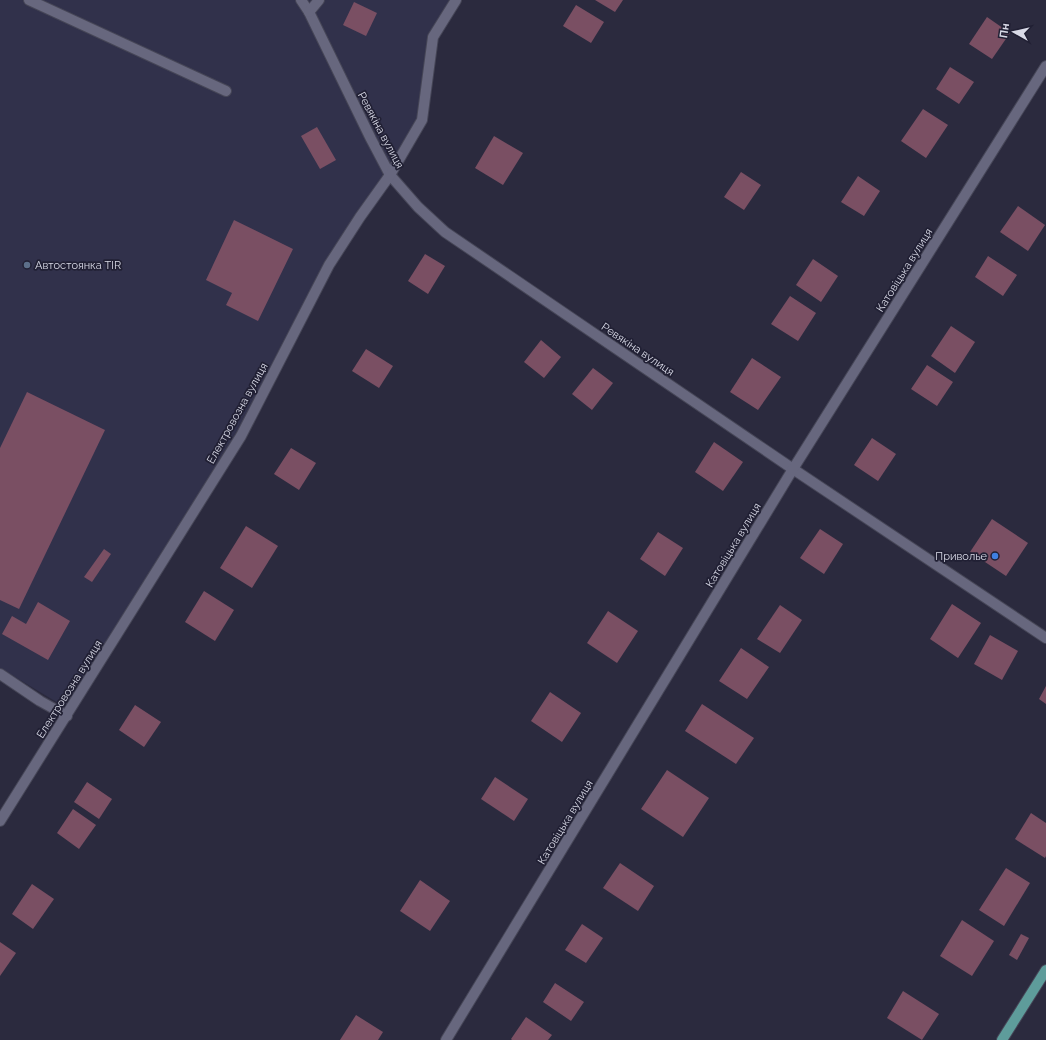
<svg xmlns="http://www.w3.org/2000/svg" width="1046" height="1040" font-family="Raleway,sans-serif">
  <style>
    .built { fill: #31314b }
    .building { fill: #7a4f63 }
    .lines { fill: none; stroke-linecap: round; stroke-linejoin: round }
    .minor-casing { stroke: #464657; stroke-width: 12 }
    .major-casing { stroke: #464657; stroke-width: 12 }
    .minor { stroke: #67677e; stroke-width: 10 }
    .major { stroke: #5e9c9b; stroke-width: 10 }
    .service-dot { fill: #5c6f8a; stroke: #212034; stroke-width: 1.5 }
    .shop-dot { fill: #3f7fe0; stroke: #212034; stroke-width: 1.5 }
    .labels { text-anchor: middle; stroke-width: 3.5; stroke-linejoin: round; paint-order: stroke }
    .street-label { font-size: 11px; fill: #d9dae7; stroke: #212034 }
    .poi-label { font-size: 11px; fill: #d9dae7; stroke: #212034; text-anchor: start }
  </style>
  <rect width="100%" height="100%" fill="#2b2a3e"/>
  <path class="built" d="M0,0H456L433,37L422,120L360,217L241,436L70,710L0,668Z"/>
  <g class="building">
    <path d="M595,0H623L615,12Z"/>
    <path d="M354,2L377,13L366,36L343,25Z"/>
    <path d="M576,5L604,22L591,43L563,26Z"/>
    <path d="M987,17L1010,33L992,59L969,44Z"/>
    <path d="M950,67L974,82L959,104L936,89Z"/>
    <path d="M923,109L948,125L926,158L901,141Z"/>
    <path d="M317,127L336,160L320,169L301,136Z"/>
    <path d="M494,136L523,153L503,185L475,168Z"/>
    <path d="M741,172L761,185L744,210L724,197Z"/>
    <path d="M858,176L880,191L864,216L841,202Z"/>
    <path d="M1018,206L1045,225L1028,251L1000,232Z"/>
    <path d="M234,220L293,249L258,321L226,305L232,293L206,280Z"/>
    <path d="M425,254L445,266L428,294L408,281Z"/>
    <path d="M988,256L1017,275L1003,296L975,277Z"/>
    <path d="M813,259L838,276L821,302L796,285Z"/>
    <path d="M790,296L816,313L798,341L771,324Z"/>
    <path d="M951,326L975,342L955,373L931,356Z"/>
    <path d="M541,340L561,357L544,378L524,362Z"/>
    <path d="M366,349L393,366L379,388L352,371Z"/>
    <path d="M752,358L781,377L758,410L730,392Z"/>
    <path d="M927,365L953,382L937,406L911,389Z"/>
    <path d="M593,368L613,383L592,410L572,394Z"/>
    <path d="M27,392L105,430L19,609L0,600V448Z"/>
    <path d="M872,438L896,454L878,481L854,465Z"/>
    <path d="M714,442L743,462L723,491L695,472Z"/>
    <path d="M291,448L316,463L299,490L274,474Z"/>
    <path d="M992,519L1028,543L1006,576L970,552Z"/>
    <path d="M246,526L278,546L252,588L220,568Z"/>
    <path d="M820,529L843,544L824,574L800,558Z"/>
    <path d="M658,532L683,548L665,576L640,559Z"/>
    <path d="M104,549L111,554L92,582L84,577Z"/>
    <path d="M204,591L234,610L215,641L185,622Z"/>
    <path d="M38,602L70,621L48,660L2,634L12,616L26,624Z"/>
    <path d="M952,604L981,623L958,658L930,639Z"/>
    <path d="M780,605L802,620L780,653L757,639Z"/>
    <path d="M608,611L638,631L617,663L587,643Z"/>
    <path d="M990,635L1018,651L1002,680L974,664Z"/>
    <path d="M741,648L769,667L747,699L719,681Z"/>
    <path d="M1046,686V704L1039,699Z"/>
    <path d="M550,692L581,713L562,742L531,721Z"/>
    <path d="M702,704L754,738L736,764L685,731Z"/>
    <path d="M135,705L161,722L144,747L119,730Z"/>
    <path d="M667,770L709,798L683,837L641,809Z"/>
    <path d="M495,777L528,799L514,821L481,799Z"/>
    <path d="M87,782L112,799L99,819L74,802Z"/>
    <path d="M73,809L96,825L79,849L57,833Z"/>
    <path d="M1031,813L1046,823V856L1045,858L1015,839Z"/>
    <path d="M620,863L654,886L638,911L603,888Z"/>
    <path d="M1006,868L1030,883L1004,926L979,910Z"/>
    <path d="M420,880L450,901L430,931L400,911Z"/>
    <path d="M32,884L54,899L33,929L12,914Z"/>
    <path d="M962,920L994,941L972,976L940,956Z"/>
    <path d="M582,924L603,938L586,963L565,950Z"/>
    <path d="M1021,934L1029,938L1017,960L1009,955Z"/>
    <path d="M0,942L16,953L0,976Z"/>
    <path d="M555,983L584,1002L571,1021L543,1002Z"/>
    <path d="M903,991L939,1014L922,1040L887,1018Z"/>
    <path d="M356,1015L383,1032L378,1040H340Z"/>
    <path d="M526,1017L552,1035L548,1040H512L511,1039Z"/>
  </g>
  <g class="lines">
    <defs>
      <g id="minor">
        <path d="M29,0L226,91"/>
        <path d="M301,0L309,12L371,139L390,175L418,207L445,232L793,469L1046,638"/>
        <path d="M309,12L319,0"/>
        <path d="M0,674L40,701L67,716"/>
        <path d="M0,821L241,436L329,265L360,217L390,175L422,120L433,37L456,0"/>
        <path d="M446,1040L793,469L1046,66"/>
      </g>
      <path id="major" d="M1002,1040L1046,970"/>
    </defs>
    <use href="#minor" class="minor-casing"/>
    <use href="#major" class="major-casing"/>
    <use href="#minor" class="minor"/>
    <use href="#major" class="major"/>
  </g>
  <circle class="service-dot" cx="27" cy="265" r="4"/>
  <circle class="shop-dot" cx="995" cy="556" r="4"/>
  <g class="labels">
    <g class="street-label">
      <text transform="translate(381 130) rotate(62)" y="4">Ревякіна вулиця</text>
      <text transform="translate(904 270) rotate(-58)" y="4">Катовіцька вулиця</text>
      <text transform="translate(638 349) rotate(34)" y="4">Ревякіна вулиця</text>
      <text transform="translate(237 413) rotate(-61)" y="4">Електровозна вулиця</text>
      <text transform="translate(733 545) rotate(-59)" y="4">Катовіцька вулиця</text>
      <text transform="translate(69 689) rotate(-58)" y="4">Електровозна вулиця</text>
      <text transform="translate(565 822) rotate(-59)" y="4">Катовіцька вулиця</text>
    </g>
    <g class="poi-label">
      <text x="35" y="269">Автостоянка TIR</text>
      <text x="987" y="560" text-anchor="end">Приволье</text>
    </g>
  </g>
  <g transform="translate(1014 32) rotate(278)" stroke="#212034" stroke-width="3" paint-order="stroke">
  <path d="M0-3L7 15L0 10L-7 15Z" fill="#d9dae7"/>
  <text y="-6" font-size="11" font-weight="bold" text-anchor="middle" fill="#d9dae7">Пн</text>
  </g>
</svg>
